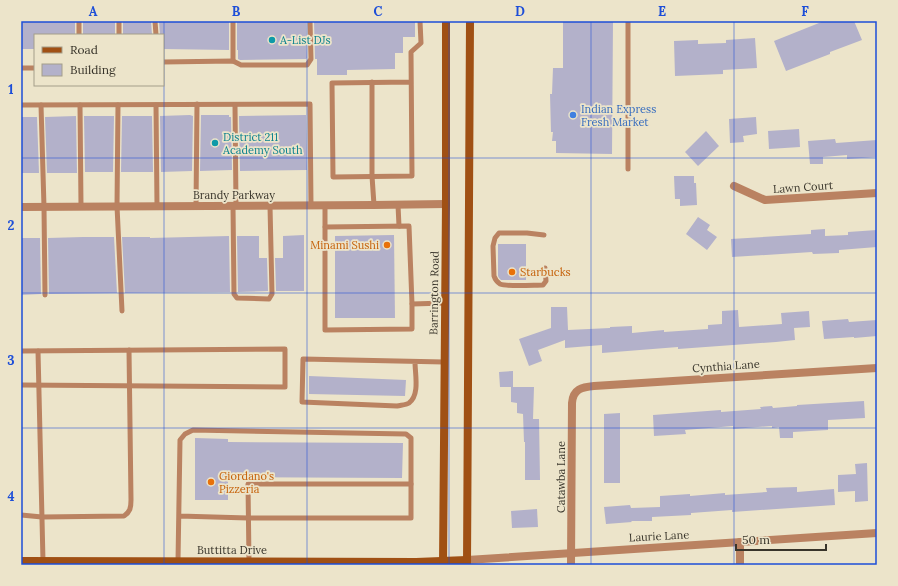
<svg xmlns="http://www.w3.org/2000/svg" width="898" height="586" font-family="Lora,serif">
  <style>
    .building { fill: #b3b1ca }
    .lines { fill: none; stroke-linecap: round; stroke-linejoin: round }
    .lane { stroke: #ba8261; stroke-width: 5 }
    .street { stroke: #ba8261; stroke-width: 8 }
    .secondary { stroke: #a05014; stroke-width: 8 }
    .grid { fill: none; stroke: #1d4ed8; stroke-width: 1; stroke-opacity: 0.55 }
    .culture-dot { fill: #0f9aa8; stroke: #ece4ca; stroke-width: 1.5 }
    .shop-dot { fill: #3f7fe0; stroke: #ece4ca; stroke-width: 1.5 }
    .food-dot { fill: #e8710a; stroke: #ece4ca; stroke-width: 1.5 }
    .labels { text-anchor: middle; stroke-width: 3.5; stroke-linejoin: round; paint-order: stroke }
    .culture-label { font-size: 11px; fill: #0d838f; stroke: #ece4ca; text-anchor: start }
    .shop-label { font-size: 11px; fill: #366cbe; stroke: #ece4ca; text-anchor: start }
    .street-label { font-size: 11px; fill: #38342a; stroke: #ece4ca }
    .food-label { font-size: 11px; fill: #c56008; stroke: #ece4ca; text-anchor: start }
    .neatline { fill: none; stroke: #1d4ed8; stroke-width: 1.5 }
    .grid-label { font-size: 13px; text-anchor: middle; font-weight: bold; fill: #1d4ed8 }
  </style>
  <rect width="100%" height="100%" fill="#ece4ca"/>
  <g class="building">
    <path d="M21,21H75V35H35V49H21Z"/>
    <rect x="83" y="21" width="32" height="14"/>
    <path d="M123,21H151L152,35H123Z"/>
    <path d="M159,21H229V50L163,49V35H160Z"/>
    <path d="M237,21H306L307,58L306,59L240,60L238,59V50H237Z"/>
    <path d="M314,21H415V37H403V53H395V69L347,70V75H317V59H315Z"/>
    <path d="M563,21H613L612,154L556,153V141H552L553,132H551L550,94H552L553,68H563Z"/>
    <path d="M824,21H854L862,40L830,52V54L786,71L774,41Z"/>
    <path d="M755,38L757,68L723,70V74L675,76L674,41L698,40V44L726,43V40Z"/>
    <path d="M190,115L193,116L192,171L161,172L160,116Z"/>
    <path d="M201,115H229V117H231L232,170L200,171Z"/>
    <path d="M306,115L307,170L240,171L239,116Z"/>
    <path d="M76,116L77,173H47L45,117Z"/>
    <path d="M84,116H114L113,172H85Z"/>
    <path d="M122,116H152L153,172H121Z"/>
    <path d="M21,117H37L39,173H21Z"/>
    <path d="M756,117L757,134L743,136L744,142L730,143L729,119Z"/>
    <path d="M799,129L800,147L769,149L768,131Z"/>
    <path d="M706,131L719,146L698,166L685,152Z"/>
    <path d="M835,139L836,143L877,140V157L847,159V155L823,157V164H810L808,141Z"/>
    <path d="M674,176H694V183H696L697,205L680,206V199H675Z"/>
    <path d="M698,217L710,225L707,230L717,237L707,250L686,234Z"/>
    <path d="M825,229V236L848,235V232L877,230V247L839,250V253L813,254L812,252L732,257L731,239L811,234V230Z"/>
    <path d="M304,235V291H276L275,258H283V236Z"/>
    <path d="M394,235L395,318H335V236Z"/>
    <path d="M229,236L230,292L125,293L122,237H150V238Z"/>
    <path d="M237,236H259V258H267L268,291L238,292Z"/>
    <path d="M83,237H114L117,293L49,294L48,238Z"/>
    <path d="M21,238H40L41,294L21,295Z"/>
    <path d="M498,244H526V280H501L499,278L498,276Z"/>
    <path d="M551,307H567L568,330L610,328V327L632,326V333L664,330V332L708,329V325L722,324V311L738,310L739,327L782,324L781,313L809,311L810,327L794,328L795,340L776,342L678,349V347L602,353V345L565,348V340L538,350L542,361L529,366L519,339L551,328Z"/>
    <path d="M848,319L849,322L877,320V336L854,338V337L824,339L822,321Z"/>
    <path d="M513,371V387H534L533,419H539L540,480H525V442H524L523,414L517,413V403L511,402V387H500L499,372Z"/>
    <path d="M309,376L406,380L405,396L309,394Z"/>
    <path d="M864,401L865,418L828,420V430L793,432V438H780L779,427L772,428V426L733,429V426L685,430L686,434L654,436L653,415L721,410V412L761,409L760,407L772,406L773,408L797,406V405Z"/>
    <path d="M620,413V483H604V414Z"/>
    <path d="M195,438L228,439V442L403,443L402,478L228,477V500H195Z"/>
    <path d="M867,463L868,501L855,502V491L838,492V475L856,474L855,464Z"/>
    <path d="M797,487V492L834,489L835,505L732,512V510L691,513V515L652,517V521H631L632,522L606,524L604,507L630,505L631,508L660,507V496L690,494V496L725,493V495L767,492L766,488Z"/>
    <path d="M537,509L538,527L512,528L511,511Z"/>
  </g>
  <g class="lines">
    <g class="lane">
      <path d="M79,21V35"/>
      <path d="M119,21V35"/>
      <path d="M155,21L156,35"/>
      <path d="M233,21V61"/>
      <path d="M163,62L233,61L241,65H307L311,59L310,21"/>
      <path d="M21,68H35"/>
      <path d="M372,82V176L374,205"/>
      <path d="M411,82L332,83L333,177L412,176L411,52L421,43L420,21"/>
      <path d="M21,105L310,104L311,206"/>
      <path d="M41,105L44,207L45,295"/>
      <path d="M80,105L81,206"/>
      <path d="M118,105L117,206L122,311"/>
      <path d="M156,105L157,206"/>
      <path d="M235,105L236,206"/>
      <path d="M628,169V21"/>
      <path d="M325,205V330L412,329V304"/>
      <path d="M398,205L399,226"/>
      <path d="M196,206L197,104"/>
      <path d="M233,206L234,294L237,298L269,299L272,294L270,206"/>
      <path d="M325,227L409,226L412,304L445,303"/>
      <path d="M544,235L527,233H499L495,238L493,246L494,276C495,279 497,282 500,284C507,287 534,285 543,285L546,281L545,268"/>
      <path d="M21,351L285,349V387L21,385"/>
      <path d="M38,351L43,561"/>
      <path d="M415,362C415,374 420,395 409,403C406,405 401,405 397,406L302,402L303,359L444,362"/>
      <path d="M21,515L42,517L124,516C130,512 131,508 131,500L129,350"/>
      <path d="M178,561L180,440L185,434L193,430L406,434L411,438V518H248L179,516"/>
      <path d="M249,561L248,484H411"/>
    </g>
    <g class="street">
      <path d="M734,186L765,200L877,193"/>
      <path d="M21,207L374,205L446,204"/>
      <path d="M467,560L877,533"/>
      <path d="M571,565L572,403C573,389 582,387 594,386L877,368"/>
      <path d="M740,565V542"/>
    </g>
    <g class="secondary">
      <path d="M21,561L416,562L467,560"/>
      <path d="M443,565L446,204V21"/>
      <path d="M467,565L470,21"/>
    </g>
  </g>
  <path class="grid" d="M164,21V565M307,21V565M449,21V565M591,21V565M734,21V565M21,158H877M21,293H877M21,428H877"/>
  <g class="culture-dot">
    <circle cx="272" cy="40" r="4"/>
    <circle cx="215" cy="143" r="4"/>
  </g>
  <circle class="shop-dot" cx="573" cy="115" r="4"/>
  <g class="food-dot">
    <circle cx="387" cy="245" r="4"/>
    <circle cx="512" cy="272" r="4"/>
    <circle cx="211" cy="482" r="4"/>
  </g>
  <g class="labels">
    <g class="culture-label">
      <text x="280" y="44">A-List DJs</text>
      <text x="223" y="141">District 211<tspan x="223" dy="13">Academy South</tspan></text>
    </g>
    <g class="shop-label">
      <text x="581" y="113">Indian Express<tspan x="581" dy="13">Fresh Market</tspan></text>
    </g>
    <g class="street-label">
      <text transform="translate(803 187) rotate(-4)" y="4">Lawn Court</text>
      <text x="234" y="199">Brandy Parkway</text>
      <text transform="translate(434 293) rotate(-89)" y="4">Barrington Road</text>
      <text transform="translate(726 366) rotate(-4)" y="4">Cynthia Lane</text>
      <text transform="translate(561 477) rotate(-90)" y="4">Catawba Lane</text>
      <text transform="translate(659 536) rotate(-3)" y="4">Laurie Lane</text>
      <text x="232" y="554">Buttitta Drive</text>
    </g>
    <g class="food-label">
      <text x="379" y="249" text-anchor="end">Minami Sushi</text>
      <text x="520" y="276">Starbucks</text>
      <text x="219" y="480">Giordano's<tspan x="219" dy="13">Pizzeria</tspan></text>
    </g>
  </g>
  <rect width="898" height="586" fill="none" stroke="#ece4ca" stroke-width="44"/>
  <rect x="34" y="34" width="130" height="52" fill="#ece4ca" stroke="#a49e8a"/>
  <rect x="42" y="47" width="20" height="6" fill="#a05014" stroke="#a49e8a"/>
  <text x="70" y="54" font-size="12" fill="#38342a">Road</text>
  <rect x="42" y="64" width="20" height="12" fill="#b3b1ca" stroke="#a49e8a"/>
  <text x="70" y="74" font-size="12" fill="#38342a">Building</text>
  <path d="M736 544v6h90v-6" fill="none" stroke="#38342a" stroke-width="2"/>
  <text x="742" y="544" font-size="12" fill="#38342a" stroke="#ece4ca" stroke-width="3" paint-order="stroke">50 m</text>
  <rect x="22" y="22" width="854" height="542" class="neatline"/>
  <g class="grid-label">
    <text x="93" y="16">A</text>
    <text x="236" y="16">B</text>
    <text x="378" y="16">C</text>
    <text x="520" y="16">D</text>
    <text x="662" y="16">E</text>
    <text x="805" y="16">F</text>
    <text x="11" y="94">1</text>
    <text x="11" y="230">2</text>
    <text x="11" y="365">3</text>
    <text x="11" y="501">4</text>
  </g>
</svg>
